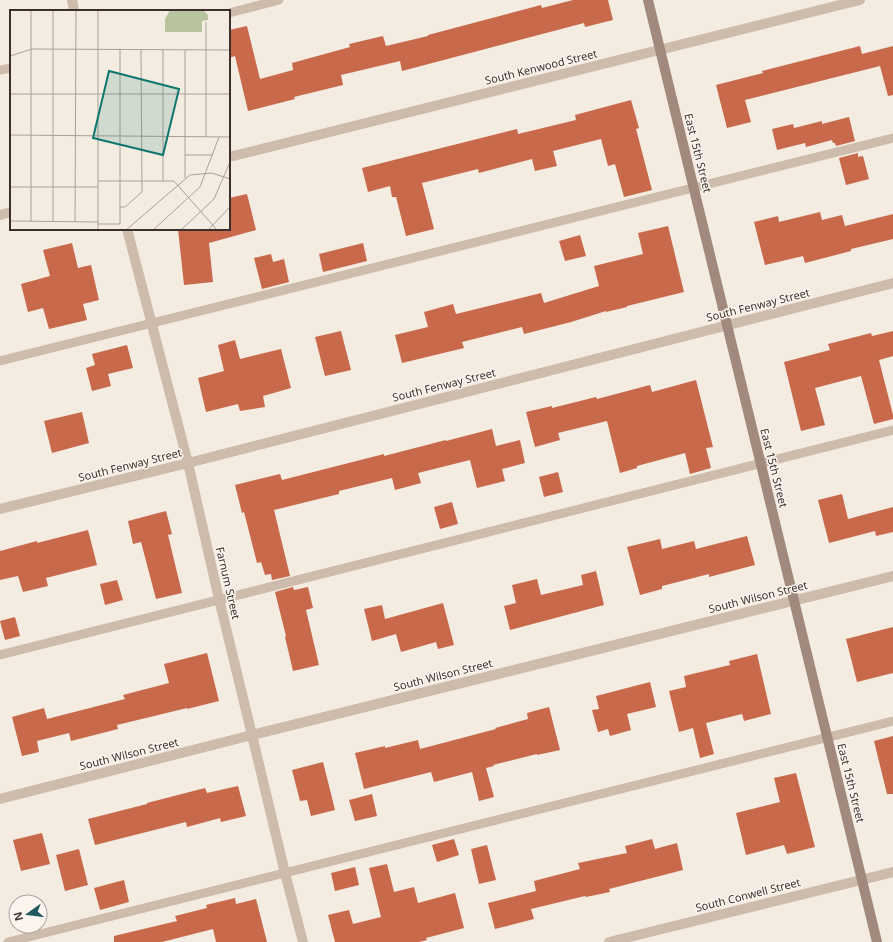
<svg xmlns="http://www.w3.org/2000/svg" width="893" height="942" font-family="'Noto Sans',sans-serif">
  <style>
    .building { fill: #c8694b }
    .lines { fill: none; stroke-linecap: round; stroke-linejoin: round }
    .lane { stroke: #cdbbac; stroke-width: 9 }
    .street { stroke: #cdbbac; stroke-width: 10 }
    .secondary { stroke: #a18a7d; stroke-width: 10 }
    .labels { text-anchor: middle; stroke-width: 3; stroke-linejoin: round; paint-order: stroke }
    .street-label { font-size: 11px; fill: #3b302b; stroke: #fbf5ee }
    .inset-road { fill: none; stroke: #aaa098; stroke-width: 1 }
    .view { fill: #0f766e; fill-opacity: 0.15; stroke: #0f766e; stroke-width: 2 }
    .inset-edge { fill: none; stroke: #3b302b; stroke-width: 2 }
  </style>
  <rect width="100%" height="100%" fill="#f4ebe1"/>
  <g class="building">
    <path d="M573,0H608L613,20L585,27L584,23L402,71L400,61L341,75L343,85L294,97L295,99L248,111L235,56L229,58V30L247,26L260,79L293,70L292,63L350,47L349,44L383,36L386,46L428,36V35L541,5L542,8Z"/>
    <path d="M860,46L862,54L893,46V95L888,96L880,66L745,100L751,122L727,128L716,85L763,73L762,71Z"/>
    <path d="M631,100L639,128L636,129L652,190L624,197L615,164L608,166L601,139L553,151L557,166L535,171L532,159L479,173L478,169L422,183L434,229L406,236L396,197H392L390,186L368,192L362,168L517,129L518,134L576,120L575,115Z"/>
    <path d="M849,117L855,141L836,146L835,143H833L832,140L806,147L805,143L777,150L772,129L793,124L794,128L822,121V124Z"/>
    <path d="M858,153V157L863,156L869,179L846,185L839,158Z"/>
    <path d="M247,194L256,230L209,243L213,282L184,285L178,229H229V198Z"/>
    <path d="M820,212L822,220L842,215L845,226L893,214V239L851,249V251L805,263L803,256L765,265L754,222L778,216L779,222Z"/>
    <path d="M668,226L684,292L627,306V307L606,312V311L571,322L524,334L522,327L462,342L464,348L402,363L395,335L428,327L424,312L453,304L456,314L541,293L544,303L599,286L594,266L643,254L638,233Z"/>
    <path d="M580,235L586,256L565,261L559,241Z"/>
    <path d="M72,243L78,268L91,265L99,300L83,304L87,320L49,329L43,308L28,312L21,284L50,276L43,250Z"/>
    <path d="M363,243L367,261L323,272L319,254Z"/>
    <path d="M271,254L273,262L284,259L289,282L262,289L254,258Z"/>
    <path d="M341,331L351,370L325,376L315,337Z"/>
    <path d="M893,331V356L879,360L893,415V419L874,424L861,376L815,388L825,425L801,431L784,362L830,350L828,344L871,333L872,336Z"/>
    <path d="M235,340L240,359L281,349L291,388L263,396L265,407L240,411L238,404L206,412L198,378L224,371L218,345Z"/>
    <path d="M127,345L133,368L108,374L111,386L92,391L86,368L95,365L92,354Z"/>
    <path d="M696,380L713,447L706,448L711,468L690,474L685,453L637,466V468L620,473L607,421L558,433L560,440L535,447L526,412L552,406V408L596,397L597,399L650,385L652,392Z"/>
    <path d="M82,412L89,443L52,453L44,421Z"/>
    <path d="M492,429L496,446L520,440L525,463L502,469L505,481L477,488L470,460L418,473L421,483L395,490L392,478L339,491V494L274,510L290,576L272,580L271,574L265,575L261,562L257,563L244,512L242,513L235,485L280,474L282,480L384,454V456L446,440V441Z"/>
    <path d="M558,472L563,492L544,497L539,477Z"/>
    <path d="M842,494L848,519L893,507V532L876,536L875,531L829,543L818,500Z"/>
    <path d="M452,502L458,524L440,529L434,507Z"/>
    <path d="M166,511L172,534L168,535L182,593L156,599L141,542L133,544L128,521Z"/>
    <path d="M88,530L97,565L46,578L48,586L23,592L18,576L0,580V551L37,541V543Z"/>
    <path d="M747,536L755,565L709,577V574L662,586V589L640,595L627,547L660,539L662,549L694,541L696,549Z"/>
    <path d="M596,571L604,605L510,630L504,606L516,603L512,585L537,579L541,595L583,585L581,575Z"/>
    <path d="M117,580L123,600L105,605L100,584Z"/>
    <path d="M293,587L294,590L308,587L313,608L306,610L319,665L293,671L285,637L286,636L275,592Z"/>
    <path d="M443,603L454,645L438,649L436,642L401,652L396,634L372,641L364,609L382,605L385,619Z"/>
    <path d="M15,617L20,636L5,640L0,621Z"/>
    <path d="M893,627V673L857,682L846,639Z"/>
    <path d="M207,653L219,701L187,709V708L117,725L118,729L71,741L69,733L37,741L39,752L22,756L12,717L44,708L47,719L125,699L123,695L169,683L164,664Z"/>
    <path d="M757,654L771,714L744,721L742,714L706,723L714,754L700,758L693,728L679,732L669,691L686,687L684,676L730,665L729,661Z"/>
    <path d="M650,682L656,707L627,714L631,730L610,736L608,729L598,732L592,710L599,709L596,696Z"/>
    <path d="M549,707L560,750L537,755V754L493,765L494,766L486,768L494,797L479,801L472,772L434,782L431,772L364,789L355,753L385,746V748L418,740L420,749L496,729L495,728L528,719L527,713Z"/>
    <path d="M893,736V794H887L874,741Z"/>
    <path d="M323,762L335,810L311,816L307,800L300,801L292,770Z"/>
    <path d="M796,773L815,847L787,854L784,845L746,855L736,813L780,802L774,778Z"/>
    <path d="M238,786L246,816L221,822L220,818L187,827L186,822L95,845L88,819L147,804V803L205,788L207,793Z"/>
    <path d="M372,794L377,816L355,821L349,800Z"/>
    <path d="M42,833L50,864L21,871L13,840Z"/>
    <path d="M454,839L459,855L437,862L432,845Z"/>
    <path d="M652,839L655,849L677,843L683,870L609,889L610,892L586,897L585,896L531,909L534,919L495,929L488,903L536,891L534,881L580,869L578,863L627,853L625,846Z"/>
    <path d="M487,845L496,880L479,884L471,849Z"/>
    <path d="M79,849L88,885L65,891L56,855Z"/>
    <path d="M387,864L394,892L414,887L418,903L455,893L464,928L426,938L427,940L419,942H335L328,915L349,910L353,924L381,917L369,868Z"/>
    <path d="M355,867L359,885L335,891L331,873Z"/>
    <path d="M124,880L129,902L100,910L94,888Z"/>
    <path d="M235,898L236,904L256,899L267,942H216L213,929L162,942H114V936L177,921L175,916L207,908L206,905Z"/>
  </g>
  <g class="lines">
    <g class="lane">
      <path d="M229,13L279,0"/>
      <path d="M0,70L11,68"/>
      <path d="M0,361L893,138"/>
      <path d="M0,655L893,430"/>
      <path d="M8,942L893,721"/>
    </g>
    <g class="street">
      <path d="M72,0L74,11"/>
      <path d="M229,157L860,0"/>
      <path d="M0,215L11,212"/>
      <path d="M127,229L188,463L219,599L252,735L285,873L303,942"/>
      <path d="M0,509L188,463L893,283"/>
      <path d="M0,799L252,735L893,576"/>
      <path d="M609,942L893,872"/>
    </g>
    <path class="secondary" d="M648,0L877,942"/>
  </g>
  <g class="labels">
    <g class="street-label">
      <text transform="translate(541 67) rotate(-14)" y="4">South Kenwood Street</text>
      <text transform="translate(698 153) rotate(76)" y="4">East 15th Street</text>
      <text transform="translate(758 305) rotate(-14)" y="4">South Fenway Street</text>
      <text transform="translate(444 385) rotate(-14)" y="4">South Fenway Street</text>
      <text transform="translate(130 465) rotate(-14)" y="4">South Fenway Street</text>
      <text transform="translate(774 468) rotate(76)" y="4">East 15th Street</text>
      <text transform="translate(228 583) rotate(77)" y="4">Farnum Street</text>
      <text transform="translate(758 597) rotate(-14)" y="4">South Wilson Street</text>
      <text transform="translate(443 675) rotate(-14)" y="4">South Wilson Street</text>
      <text transform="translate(129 754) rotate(-14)" y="4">South Wilson Street</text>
      <text transform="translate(851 783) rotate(76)" y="4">East 15th Street</text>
      <text transform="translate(748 895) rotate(-14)" y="4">South Conwell Street</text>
    </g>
  </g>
  <g transform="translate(10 10)">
    <rect width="220" height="220" fill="#f4ebe1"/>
    <path d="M160,0H193L198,5V10L192,11V22H155V9Z" fill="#b8c4a0"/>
    <path class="inset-road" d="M43,0V212M88,0V220M196,12V127M110,40V214M153,40V171M175,40V168M0,46L22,39L220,40M0,84H220M0,125L220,127M175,145H203M88,171H164L207,220M0,177H88M110,197H115L132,182L131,40M0,211L88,212M21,211V0M65,212L66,0M88,214H110M116,220L180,165L202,163L220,169M143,220L190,177L209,127M171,220L204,189L220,152M198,220L220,197"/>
    <path class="view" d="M99,61L169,79L153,145L83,128Z"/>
    <rect width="220" height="220" class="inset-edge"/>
  </g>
  <g transform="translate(28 914) rotate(256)"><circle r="19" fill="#fbf5ee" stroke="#aea6a0"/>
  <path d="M0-3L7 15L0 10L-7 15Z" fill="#1f5a5e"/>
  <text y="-6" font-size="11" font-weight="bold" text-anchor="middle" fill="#3b302b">N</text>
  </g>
</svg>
